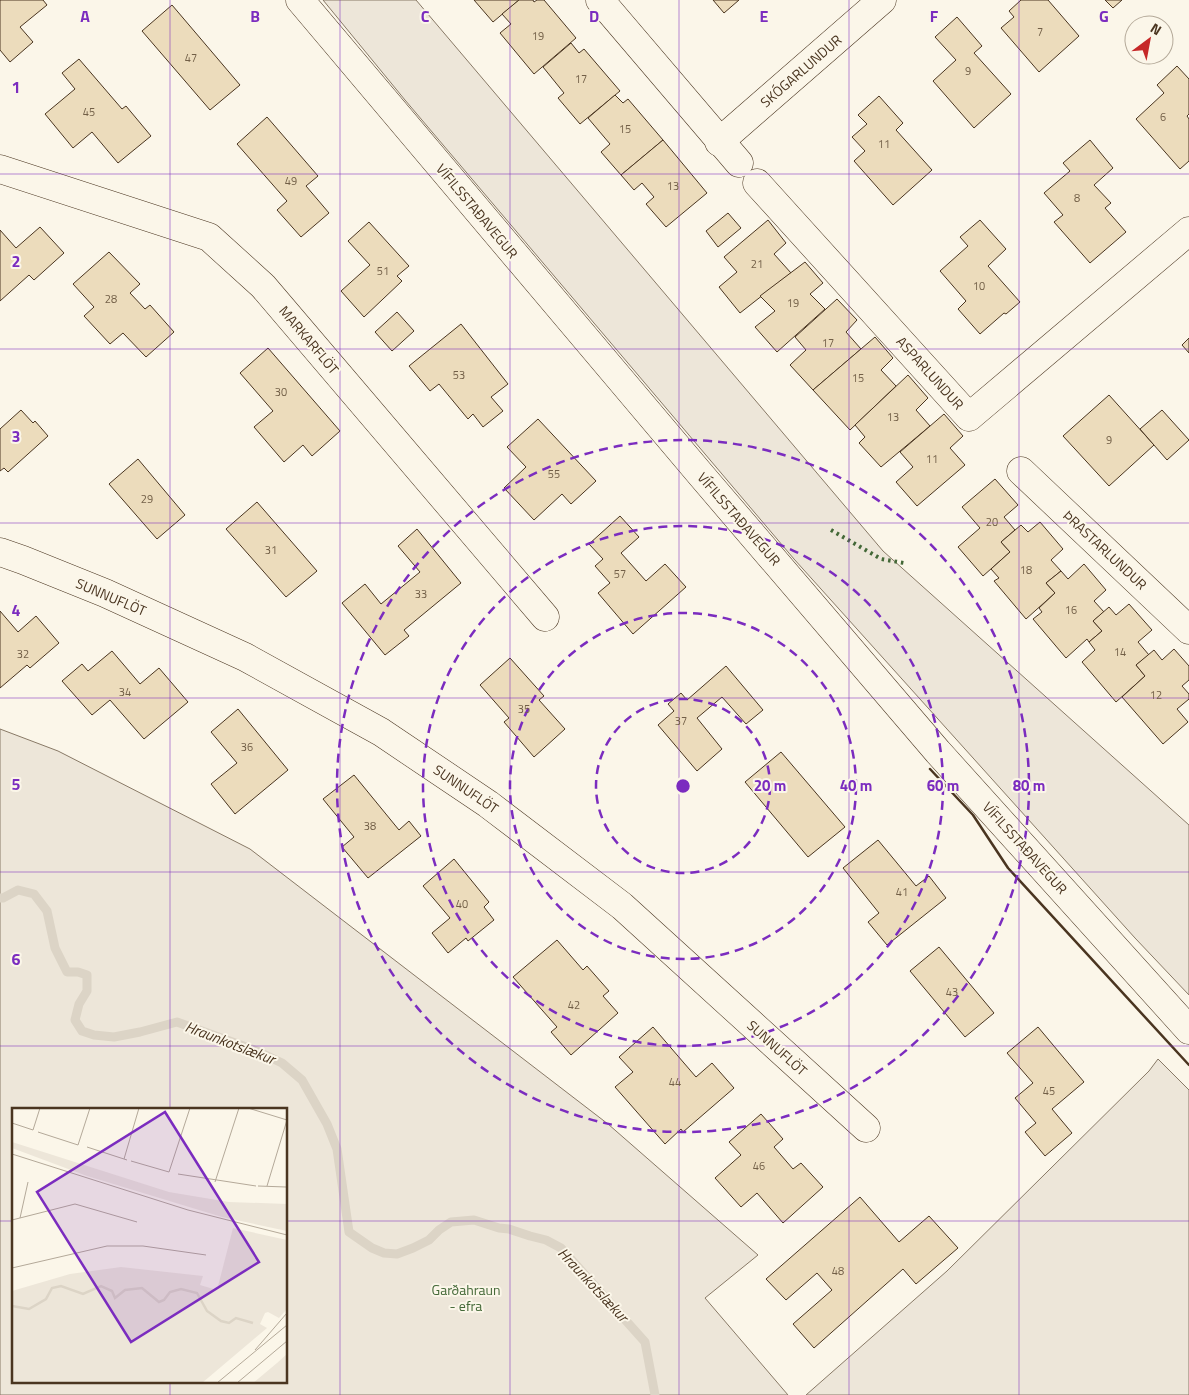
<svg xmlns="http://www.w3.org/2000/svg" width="1189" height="1395" font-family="'Titillium Web',sans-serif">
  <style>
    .green { fill: #ede6d9; stroke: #887966; fill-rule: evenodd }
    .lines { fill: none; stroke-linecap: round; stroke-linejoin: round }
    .stream { stroke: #dcd4c6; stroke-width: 9 }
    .building { fill: #ecdcbc; stroke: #4a3520 }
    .minor-casing { stroke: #4a3520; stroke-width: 29 }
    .major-casing { stroke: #4a3520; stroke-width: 29 }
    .minor { stroke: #fbf6e9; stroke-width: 28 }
    .major { stroke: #fbf6e9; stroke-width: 28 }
    .hedge { stroke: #436837; stroke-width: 4; stroke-dasharray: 2.5 4; stroke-linecap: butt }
    .wall { stroke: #4a3520; stroke-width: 2.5 }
    .grid { fill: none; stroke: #7b2cbf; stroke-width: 1; stroke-opacity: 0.55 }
    .ring { fill: none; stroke: #7b2cbf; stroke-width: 2.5; stroke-dasharray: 9 6 }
    .labels { text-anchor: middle; stroke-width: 4; stroke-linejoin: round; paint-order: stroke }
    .number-label { font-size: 11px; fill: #725f47 }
    .street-label { font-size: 14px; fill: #4a3520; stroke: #fbf6e9 }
    .park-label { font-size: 14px; fill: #436837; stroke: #fbf6e9 }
    .water-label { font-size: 15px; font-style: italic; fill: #4a3520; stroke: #fbf6e9 }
    .inset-river { fill: none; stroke: #dcd4c6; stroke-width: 2.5 }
    .inset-road { fill: none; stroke: #b4a999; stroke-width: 1 }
    .view { fill: #7b2cbf; fill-opacity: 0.15; stroke: #7b2cbf; stroke-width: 2.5 }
    .inset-edge { fill: none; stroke: #4a3520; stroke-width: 2.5 }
    .grid-label { font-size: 16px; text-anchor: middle; font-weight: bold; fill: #7b2cbf; stroke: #fbf6e9; stroke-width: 4; stroke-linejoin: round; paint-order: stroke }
    .centre { fill: #7b2cbf; stroke: #fbf6e9; stroke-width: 2.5 }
    .ring-label { font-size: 15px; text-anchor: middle; font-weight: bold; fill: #7b2cbf; stroke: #fbf6e9; stroke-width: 4; stroke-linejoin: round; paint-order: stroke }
  </style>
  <rect width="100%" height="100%" fill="#fbf6e9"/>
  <g class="green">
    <path d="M323,0H416L883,551L1189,825V995L1135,938L794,559L405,100Z"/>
    <path d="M0,729L58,751L250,849L608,1124L758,1255L705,1298L788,1395H0ZM14,1109H286V1381H14Z"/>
    <path d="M1158,1059L1189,1090V1395H806L947,1271L1149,1071Z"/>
  </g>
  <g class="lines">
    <path class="stream" d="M0,898H3L18,890L34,894L47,911L55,948L67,972H78L87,975V991L79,1004L75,1020L82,1031L94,1035L114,1037L140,1032L177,1022L257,1051L282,1063L302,1080L327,1124L337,1149L349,1232L372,1248L384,1253L397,1254L413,1248L429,1240L439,1230L451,1222L474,1220L499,1228L509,1229L530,1236L546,1240L561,1248L645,1342L655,1395"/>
  </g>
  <g class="building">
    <path d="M0,0H43L47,5L20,27L33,42L10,62L0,50Z"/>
    <path d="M474,0H519L493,22Z"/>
    <path d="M519,0H533L534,2L537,0H544L576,38L534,74L500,33L511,24L502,14Z"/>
    <path d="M713,0H739L724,13Z"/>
    <path d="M1021,0H1048L1079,36L1039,72L1001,28L1014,17L1009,11Z"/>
    <path d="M1105,0H1122L1113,8Z"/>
    <path d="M172,5L240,85L210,110L142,31Z"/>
    <path d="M957,17L982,46L974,53L1011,94L974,128L933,81L956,60L935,37Z"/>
    <path d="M571,43L579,53L584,49L620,91L580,124L558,98L564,93L543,67Z"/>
    <path d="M79,59L122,109L126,106L151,136L118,163L92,132L73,148L45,114L75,89L62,73Z"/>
    <path d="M1177,66L1189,79V114L1187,116L1189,119V161L1180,169L1136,119L1164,93L1157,85Z"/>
    <path d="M615,95L623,103L628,99L663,140L621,175L601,152L610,144L588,118Z"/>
    <path d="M879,96L903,123L896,130L932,170L893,205L854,161L865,151L852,137L867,124L858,115Z"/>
    <path d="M267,117L318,176L306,186L329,213L301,237L277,210L287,201L237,144Z"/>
    <path d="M663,140L707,193L666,227L646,204L654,197L642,183L634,190L621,175Z"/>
    <path d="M1090,140L1113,168L1094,185L1111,203L1105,208L1126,232L1090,263L1054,222L1063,215L1044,193L1070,171L1063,163Z"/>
    <path d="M728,213L741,228L718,247L706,231Z"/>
    <path d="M768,220L786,243L774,254L791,273L740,313L719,287L737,272L724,257Z"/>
    <path d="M980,220L1006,249L988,266L1020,302L1006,314L1004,313L980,334L958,309L966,301L940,271L968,246L960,237Z"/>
    <path d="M369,222L409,266L397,276L402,281L364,317L341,291L370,265L348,241Z"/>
    <path d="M40,227L64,253L34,280L29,275L0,301V230L16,248Z"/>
    <path d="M109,252L140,284L130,293L145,309L150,305L174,332L146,357L123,333L110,344L84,316L94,307L73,284Z"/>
    <path d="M805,262L823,283L810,294L825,309L777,352L755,327L775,311L760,296Z"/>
    <path d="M837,299L857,320L846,332L861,349L813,390L790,365L806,350L795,337Z"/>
    <path d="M397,312L414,331L392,351L375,332Z"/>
    <path d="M461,324L508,384L491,397L503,411L483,427L473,414L468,419L439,384L430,391L409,366Z"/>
    <path d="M875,337L893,358L881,370L896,386L850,430L813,390Z"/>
    <path d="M1189,338V353L1182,345Z"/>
    <path d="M268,348L340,431L312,456L303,445L284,462L254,427L273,411L240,373Z"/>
    <path d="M908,375L928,398L916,410L930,426L881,467L859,443L865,437L855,425Z"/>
    <path d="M1109,395L1154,445L1109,486L1063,436Z"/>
    <path d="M21,410L33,423L35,421L48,436L8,472L4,468L0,471V429Z"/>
    <path d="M1162,410L1189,440L1167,460L1140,429Z"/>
    <path d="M944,414L963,436L950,448L965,465L917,506L896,482L913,467L900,452Z"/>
    <path d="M538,419L596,481L571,504L562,494L534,520L504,488L526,467L507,447Z"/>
    <path d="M138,459L185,515L157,539L109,484Z"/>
    <path d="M995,479L1018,505L1004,517L1015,530L1001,542L1010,552L983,576L958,547L980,528L962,507Z"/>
    <path d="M257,502L317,571L286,597L226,529Z"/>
    <path d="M620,516L639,537L621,553L646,581L665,564L686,587L633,634L598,593L610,583L595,566L603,559L589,544Z"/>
    <path d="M1040,522L1063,549L1051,560L1061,571L1046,583L1055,593L1026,619L994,581L999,578L991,569L1010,552L1001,542L1021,525L1028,532Z"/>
    <path d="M417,529L461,583L404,630L409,636L385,655L342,603L365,584L381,604L420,572L398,546Z"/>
    <path d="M1084,564L1106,590L1094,601L1104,612L1093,621L1102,631L1089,642L1087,639L1066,658L1033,619L1042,612L1039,608L1055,593L1046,583L1061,571L1068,579Z"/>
    <path d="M1129,604L1152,630L1138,642L1149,655L1136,665L1145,676L1116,702L1082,662L1095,650L1089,642L1102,631L1093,621L1109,607L1116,615Z"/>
    <path d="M0,611L18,632L36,616L59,643L30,668L27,665L0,688Z"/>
    <path d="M1174,649L1189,666V680L1182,686L1189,694V699L1177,709L1188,722L1163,744L1122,697L1145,676L1136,665L1154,650L1162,660Z"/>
    <path d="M112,651L140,684L159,668L188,702L144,739L110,700L92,715L62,681L82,664L88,671Z"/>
    <path d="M510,658L544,696L539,700L565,729L534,757L504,722L509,718L480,685Z"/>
    <path d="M726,666L763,710L746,724L722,697L697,718L722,749L697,771L658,725L674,711L668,704L681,693L687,700Z"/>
    <path d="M238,709L288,770L235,814L211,784L237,763L211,732Z"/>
    <path d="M781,752L845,827L808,857L745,782Z"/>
    <path d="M354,775L399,830L409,821L421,836L368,878L342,847L354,837L323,799Z"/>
    <path d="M878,840L916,886L929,876L946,898L887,945L868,922L879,913L843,868Z"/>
    <path d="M454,859L489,902L484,907L494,920L468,941L466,938L448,953L432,933L450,918L423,886Z"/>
    <path d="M557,940L583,970L587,966L609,991L603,996L618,1013L571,1055L551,1032L557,1027L513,977Z"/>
    <path d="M939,947L994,1013L965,1037L910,971Z"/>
    <path d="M653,1027L696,1077L712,1063L734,1088L683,1132L681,1129L665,1144L615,1087L633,1072L619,1057Z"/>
    <path d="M1038,1027L1084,1082L1052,1109L1072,1133L1045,1156L1025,1132L1036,1123L1015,1098L1033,1083L1007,1053Z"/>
    <path d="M761,1114L783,1139L774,1147L793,1169L801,1163L823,1187L783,1223L757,1193L741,1207L715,1178L741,1155L729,1142Z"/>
    <path d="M860,1197L899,1242L929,1216L958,1248L916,1284L903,1269L814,1348L793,1324L832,1290L817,1273L786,1300L766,1279Z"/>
  </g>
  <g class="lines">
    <defs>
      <g id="minor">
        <path d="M600,0L739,163"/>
        <path d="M719,142L882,0"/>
        <path d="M0,169L209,237L263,286L545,617"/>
        <path d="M757,183L969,417L1189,231"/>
        <path d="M1021,471L1189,630"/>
        <path d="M0,552L23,560L105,593L245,657L381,732L488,804L622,906L866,1128"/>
      </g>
      <path id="major" d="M300,0L701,475L938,752L1189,1030"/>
    </defs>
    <use href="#minor" class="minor-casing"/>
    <use href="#major" class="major-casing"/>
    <use href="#minor" class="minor"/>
    <use href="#major" class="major"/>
    <path class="hedge" d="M831,530L881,559L904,563"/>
    <path class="wall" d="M930,769L973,815L1008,868L1189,1065"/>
  </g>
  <path class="grid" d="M170,0V1109M340,0V1395M510,0V1395M679,0V1395M849,0V1395M1019,0V1395M0,174H1189M0,349H1189M0,523H1189M0,698H1189M0,872H1189M0,1046H1189M0,1221H14M286,1221H1189M170,1381V1395"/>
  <g class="ring">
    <circle cx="683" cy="786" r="87"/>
    <circle cx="683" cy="786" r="173"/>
    <circle cx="683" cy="786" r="260"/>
    <circle cx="683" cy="786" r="346"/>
  </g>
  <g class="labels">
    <g class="number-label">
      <text x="1040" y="36">7</text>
      <text x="538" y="40">19</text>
      <text x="191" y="62">47</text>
      <text x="968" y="75">9</text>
      <text x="581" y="83">17</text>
      <text x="89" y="116">45</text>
      <text x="1163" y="121">6</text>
      <text x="625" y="133">15</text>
      <text x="884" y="148">11</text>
      <text x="291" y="185">49</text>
      <text x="673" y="190">13</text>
      <text x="1077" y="202">8</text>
      <text x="757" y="268">21</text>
      <text x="383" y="275">51</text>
      <text x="979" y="290">10</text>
      <text x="111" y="303">28</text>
      <text x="793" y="307">19</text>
      <text x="828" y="347">17</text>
      <text x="459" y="379">53</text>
      <text x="858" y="382">15</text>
      <text x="281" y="396">30</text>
      <text x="893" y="421">13</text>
      <text x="1109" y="444">9</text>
      <text x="932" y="463">11</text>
      <text x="554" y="478">55</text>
      <text x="147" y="503">29</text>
      <text x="992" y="526">20</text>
      <text x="271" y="554">31</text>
      <text x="1026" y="574">18</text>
      <text x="620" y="578">57</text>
      <text x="421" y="598">33</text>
      <text x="1071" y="614">16</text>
      <text x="1120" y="656">14</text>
      <text x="23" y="658">32</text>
      <text x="125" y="696">34</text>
      <text x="1156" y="699">12</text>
      <text x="524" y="713">35</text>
      <text x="681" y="725">37</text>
      <text x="247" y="751">36</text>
      <text x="370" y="830">38</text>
      <text x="902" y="896">41</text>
      <text x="462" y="908">40</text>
      <text x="952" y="996">43</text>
      <text x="574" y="1009">42</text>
      <text x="675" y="1086">44</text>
      <text x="1049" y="1095">45</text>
      <text x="759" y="1170">46</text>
      <text x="838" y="1275">48</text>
    </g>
    <g class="street-label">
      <text transform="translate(801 71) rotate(-41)" y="5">SKÓGARLUNDUR</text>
      <text transform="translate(477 211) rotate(50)" y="5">VÍFILSSTAÐAVEGUR</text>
      <text transform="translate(309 340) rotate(50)" y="5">MARKARFLÖT</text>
      <text transform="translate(930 373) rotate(48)" y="5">ASPARLUNDUR</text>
      <text transform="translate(739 519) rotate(49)" y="5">VÍFILSSTAÐAVEGUR</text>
      <text transform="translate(1105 550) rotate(43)" y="5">ÞRASTARLUNDUR</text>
      <text transform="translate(111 597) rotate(23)" y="5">SUNNUFLÖT</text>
      <text transform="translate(466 789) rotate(34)" y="5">SUNNUFLÖT</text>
      <text transform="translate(1025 848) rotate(48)" y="5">VÍFILSSTAÐAVEGUR</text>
      <text transform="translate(777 1048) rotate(42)" y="5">SUNNUFLÖT</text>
    </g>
    <g class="park-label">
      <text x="466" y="1295">Garðahraun<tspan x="466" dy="16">- efra</tspan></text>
    </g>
    <g class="water-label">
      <text transform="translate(230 1043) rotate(21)" y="5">Hraunkotslækur</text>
      <text transform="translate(593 1285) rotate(47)" y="5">Hraunkotslækur</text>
    </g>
  </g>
  <g transform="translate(12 1108)">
    <rect width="275" height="275" fill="#fbf6e9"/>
    <path d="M0,34L157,84L217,94L275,96V123L210,109L75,68L0,40ZM221,120L275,132V201L267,210L256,204L253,205L248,216L255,220L190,275H0V183L58,166L109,159L191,168L188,177L205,182ZM275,246V275H241L265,255Z" fill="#ede6d9"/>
    <path class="inset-river" d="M0,198L17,201L34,191L40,180L49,178L71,186L89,178L100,183L103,190L113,182L130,180L147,194L152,192L158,184L169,181L185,185L195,203L209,213L217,215L224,210L241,215"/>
    <path class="inset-road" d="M236,0L275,12M0,15L21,22L28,0M26,24L66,37L78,0M75,39L115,52M0,46L176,102L275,127M112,51L127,0M119,53L157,64L178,0M166,66L244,78M203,74L227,0M246,78L274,79M255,78L275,12M8,110L16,74M0,112L63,96L125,114M0,160L95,138H131L194,147M243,242L275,205M205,275L275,217M225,275L275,233"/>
    <path class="view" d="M153,4L247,154L119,234L25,84Z"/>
    <rect width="275" height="275" class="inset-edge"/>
  </g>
  <g class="grid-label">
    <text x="85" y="22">A</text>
    <text x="255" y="22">B</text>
    <text x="425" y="22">C</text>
    <text x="594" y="22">D</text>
    <text x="764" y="22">E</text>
    <text x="934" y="22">F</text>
    <text x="1104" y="22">G</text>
    <text x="16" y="93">1</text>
    <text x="16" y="267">2</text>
    <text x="16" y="442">3</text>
    <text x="16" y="616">4</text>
    <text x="16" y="790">5</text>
    <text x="16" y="965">6</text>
  </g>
  <circle cx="683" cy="786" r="8" class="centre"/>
  <g class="ring-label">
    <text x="770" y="791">20 m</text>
    <text x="856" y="791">40 m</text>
    <text x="943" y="791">60 m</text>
    <text x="1029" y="791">80 m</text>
  </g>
  <g transform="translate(1149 40) rotate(32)"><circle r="24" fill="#fbf6e9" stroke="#b4a999"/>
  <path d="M0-4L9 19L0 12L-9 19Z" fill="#c62828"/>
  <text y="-8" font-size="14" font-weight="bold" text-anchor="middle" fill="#4a3520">N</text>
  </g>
</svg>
